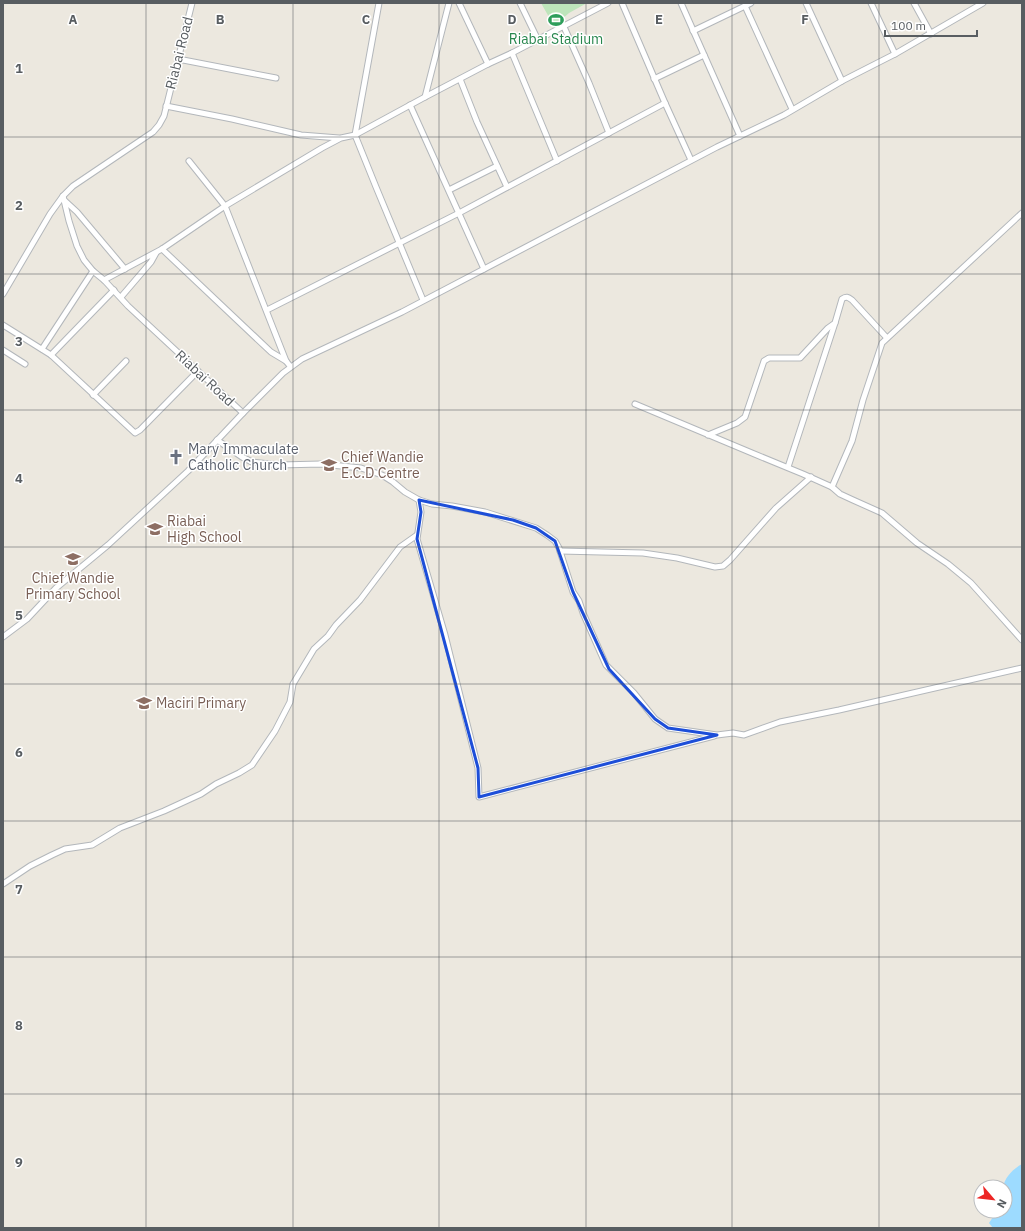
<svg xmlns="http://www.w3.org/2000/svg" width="1025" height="1231" font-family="'IBM Plex Sans',sans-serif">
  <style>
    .green { fill: #bee5bb }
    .water { fill: #9ddbff }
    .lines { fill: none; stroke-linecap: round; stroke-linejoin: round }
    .minor-casing { stroke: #b3b7bb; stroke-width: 7 }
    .minor { stroke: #fff; stroke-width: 5 }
    .marked { fill: none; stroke: #1d4ed8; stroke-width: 3; stroke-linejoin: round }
    .grid { fill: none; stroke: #585d61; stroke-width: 1; stroke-opacity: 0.55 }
    .labels { text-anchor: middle; stroke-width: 3; stroke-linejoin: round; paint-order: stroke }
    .leisure-label { font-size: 14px; fill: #27864d; stroke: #fff }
    .street-label { font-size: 14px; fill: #585d61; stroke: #fff }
    .worship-label { font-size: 14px; fill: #5b616d; stroke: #fff; text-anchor: start }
    .education-label { font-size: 14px; fill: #785e54; stroke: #fff; text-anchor: start }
    .grid-label { font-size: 13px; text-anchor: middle; font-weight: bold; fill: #585d61; stroke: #fff; stroke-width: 3; stroke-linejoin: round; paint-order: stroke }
  </style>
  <rect width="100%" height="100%" fill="#ece8df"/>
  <path class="green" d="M541,3H587L569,13L554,26Z"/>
  <path class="water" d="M1022,1164V1228H993L989,1223L997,1211H1005V1187H1003C1005,1177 1013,1169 1022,1164Z"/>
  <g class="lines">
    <defs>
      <g id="minor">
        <path d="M379,3L355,135L376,187L423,300"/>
        <path d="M459,3L488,64"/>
        <path d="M520,3L538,40"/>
        <path d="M622,3L665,103L691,160"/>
        <path d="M681,3L740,136"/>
        <path d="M806,3L842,81"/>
        <path d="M871,3L895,54"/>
        <path d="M914,3L931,34"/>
        <path d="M745,6L751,3"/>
        <path d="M564,27L589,83L609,133"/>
        <path d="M693,31L745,6L792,109"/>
        <path d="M512,53L557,161"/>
        <path d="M178,59L276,78"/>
        <path d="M460,79L477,122L507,187"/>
        <path d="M654,79L704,55"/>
        <path d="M425,97L449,3"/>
        <path d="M410,105L484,269"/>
        <path d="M166,106L232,119L301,135L339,138"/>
        <path d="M189,161L225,206L286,361L290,366"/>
        <path d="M449,190L497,166"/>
        <path d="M64,200L77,212L125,269"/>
        <path d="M162,249L271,352L286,361"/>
        <path d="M104,280L162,249L225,206L322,148L341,138L355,135L425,97L488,64L512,53L608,3"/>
        <path d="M3,294L50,214L63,196L73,186L153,132L159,125L164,116L192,3"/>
        <path d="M121,297L151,262L156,253"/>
        <path d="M267,310L459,213L665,103"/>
        <path d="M3,325L51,355L135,433L140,430L198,371"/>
        <path d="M42,349L93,271"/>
        <path d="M3,350L25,364"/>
        <path d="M51,355L114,290"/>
        <path d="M93,395L126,361"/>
        <path d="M635,404L752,453L803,474L832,487L840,494L853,500L882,513L917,543L948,564L971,583L1022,640"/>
        <path d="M243,413L283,373L302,359L402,312L717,147L784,115L842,81L895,54L983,3"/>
        <path d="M708,435L737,423L745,417L764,361L769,358H800L828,328L835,323L842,299C846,296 848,297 852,300L887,338"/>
        <path d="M217,440L242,457L252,462L279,465L321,464L361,468L382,475L393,482L405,492L419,500L432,504L452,506L485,512L536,528L547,535L555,541L559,548L573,592L579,601L583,613L606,665L634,693L655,719L668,728L717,735L733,733L744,735L780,722L839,710L1022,668"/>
        <path d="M788,467L835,323"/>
        <path d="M832,487L852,441L863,400L882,343L1022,213"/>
        <path d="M419,500L421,512L417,539L445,635L478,768L479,797L714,736"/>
        <path d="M560,551L643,553L677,558L715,567L723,566L730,560L776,508L811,477"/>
        <path d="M3,637L27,619L56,588L108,545L188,471L243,413L128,306L104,280L93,271L84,260L77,246L69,221L63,196"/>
        <path d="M3,884L30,866L52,855L65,849L92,845L120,828L164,811L201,794L216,784L239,773L252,765L275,731L290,702L293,684L314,649L328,636L336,625L360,600L400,547L417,535"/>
      </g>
    </defs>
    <use href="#minor" class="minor-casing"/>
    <use href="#minor" class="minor"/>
  </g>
  <path class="marked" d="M419,500L513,520L536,528L555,541L573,592L609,669L655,719L668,728L717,735L479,797L478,768L417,539L421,512Z"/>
  <path class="grid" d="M146,3V1228M293,3V1228M439,3V1228M586,3V1228M732,3V1228M879,3V1228M3,137H1022M3,274H1022M3,410H1022M3,547H1022M3,684H1022M3,821H1022M3,957H1022M3,1094H1022"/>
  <defs>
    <symbol id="stadium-bare" viewBox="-9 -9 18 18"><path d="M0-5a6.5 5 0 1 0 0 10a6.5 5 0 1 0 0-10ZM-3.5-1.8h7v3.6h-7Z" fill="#2e9e5b" stroke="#fff" stroke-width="2.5" paint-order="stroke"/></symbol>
    <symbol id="church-bare" viewBox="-9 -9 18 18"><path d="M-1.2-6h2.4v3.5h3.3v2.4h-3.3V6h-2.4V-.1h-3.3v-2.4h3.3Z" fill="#6b7280" stroke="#fff" stroke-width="2.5" paint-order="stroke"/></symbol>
    <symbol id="school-bare" viewBox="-9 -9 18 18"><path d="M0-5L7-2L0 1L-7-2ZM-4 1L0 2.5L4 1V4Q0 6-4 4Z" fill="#8d6e63" stroke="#fff" stroke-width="2.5" paint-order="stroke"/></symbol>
  </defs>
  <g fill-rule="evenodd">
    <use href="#stadium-bare" x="545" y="9" width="22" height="22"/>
    <use href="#church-bare" x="165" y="446" width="22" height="22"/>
    <use href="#school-bare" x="318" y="454" width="22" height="22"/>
    <use href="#school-bare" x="144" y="518" width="22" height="22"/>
    <use href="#school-bare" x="62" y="548" width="22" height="22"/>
    <use href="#school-bare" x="133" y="692" width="22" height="22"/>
  </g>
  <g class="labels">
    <g class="leisure-label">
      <text x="556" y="44">Riabai Stadium</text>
    </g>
    <g class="street-label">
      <text transform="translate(179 53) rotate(-76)" y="5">Riabai Road</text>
      <text transform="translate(205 378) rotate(43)" y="5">Riabai Road</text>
    </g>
    <g class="worship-label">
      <text x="188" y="454">Mary Immaculate<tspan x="188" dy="16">Catholic Church</tspan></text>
    </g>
    <g class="education-label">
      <text x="341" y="462">Chief Wandie<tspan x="341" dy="16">E.C.D Centre</tspan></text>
      <text x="167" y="526">Riabai<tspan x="167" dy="16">High School</tspan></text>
      <text x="73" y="583" text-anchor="middle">Chief Wandie<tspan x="73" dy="16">Primary School</tspan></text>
      <text x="156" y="708">Maciri Primary</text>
    </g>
  </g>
  <g class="grid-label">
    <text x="73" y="24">A</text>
    <text x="220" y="24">B</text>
    <text x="366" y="24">C</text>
    <text x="512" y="24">D</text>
    <text x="659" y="24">E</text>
    <text x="805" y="24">F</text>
    <text x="19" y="73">1</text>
    <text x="19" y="210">2</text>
    <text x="19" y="346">3</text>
    <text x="19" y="483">4</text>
    <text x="19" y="620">5</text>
    <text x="19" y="757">6</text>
    <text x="19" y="894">7</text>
    <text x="19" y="1030">8</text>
    <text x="19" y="1167">9</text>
  </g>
  <rect width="1025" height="1231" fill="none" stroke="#585d61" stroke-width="8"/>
  <g transform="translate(993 1199) rotate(118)"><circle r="19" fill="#ffffff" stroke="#bcbec0"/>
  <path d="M0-3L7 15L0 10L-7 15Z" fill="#ed2625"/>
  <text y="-6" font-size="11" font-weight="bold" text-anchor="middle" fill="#585d61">N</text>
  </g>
  <path d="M885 30v6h92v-6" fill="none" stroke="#585d61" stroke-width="2"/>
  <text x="891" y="30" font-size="12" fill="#585d61" stroke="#ffffff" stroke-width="3" paint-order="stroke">100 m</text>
</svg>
